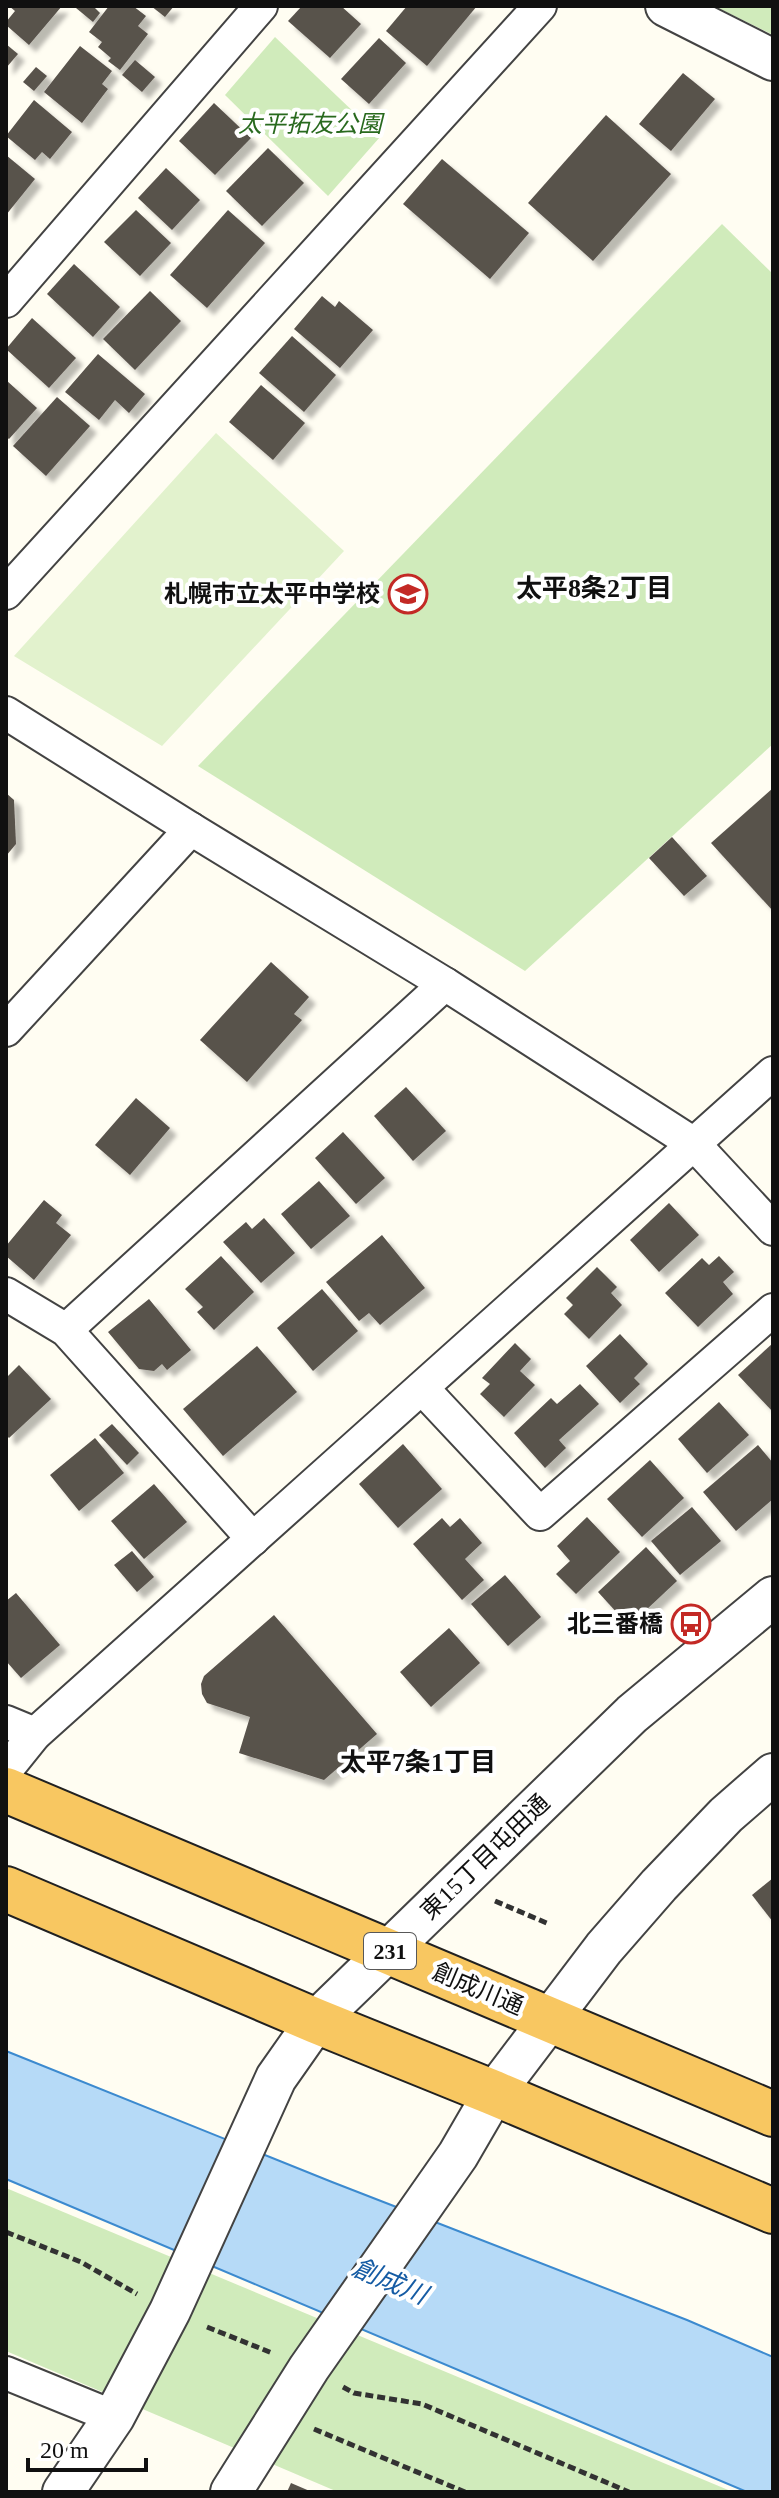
<svg xmlns="http://www.w3.org/2000/svg" width="779" height="2498" font-family="'Times New Roman','Noto Sans JP',serif">
  <style>
    .green { fill: #d0ebbb }
    .pitch { fill: #e2f2cd }
    .water { fill: #b6daf7; stroke: #3c8acf; stroke-width: 2 }
    .building { fill: #59524c; filter: url(#shadow) }
    .lines { fill: none; stroke-linecap: round; stroke-linejoin: round }
    .minor-casing { stroke: #434343; stroke-width: 36 }
    .tertiary-casing { stroke: #434343; stroke-width: 44 }
    .trunk-casing { stroke: #212121; stroke-width: 48 }
    .path { stroke: #323232; stroke-width: 5; stroke-dasharray: 8 4; stroke-linecap: butt }
    .minor { stroke: #fff; stroke-width: 32 }
    .tertiary { stroke: #fff; stroke-width: 40 }
    .trunk { stroke: #f8c761; stroke-width: 44 }
    .labels { text-anchor: middle; stroke-width: 8; stroke-linejoin: round; paint-order: stroke }
    .shield { fill: #fff; stroke: #585858; stroke-width: 2 }
    .shield-label { font-size: 22px; font-weight: bold; fill: #101010 }
    .park-label { font-size: 24px; font-style: italic; fill: #28691e; stroke: #fff }
    .poi-label { font-size: 24px; font-weight: bold; fill: #101010; stroke: #fff; text-anchor: end }
    .street-label { font-size: 24px; fill: #101010; stroke: #fff }
    .neighbourhood-label { font-size: 26px; font-weight: bold; fill: #101010; stroke: #fff }
    .water-label { font-size: 26px; font-style: italic; fill: #165ca4; stroke: #fff }
  </style>
  <defs>
    <filter id="shadow"><feDropShadow dx="7" dy="7" stdDeviation="2" flood-color="#0004"/></filter>
  </defs>
  <rect width="100%" height="100%" fill="#fffdf2"/>
  <g class="green">
    <path d="M714,6H773V35Z"/>
    <path d="M275,37L380,137L328,196L225,95Z"/>
    <path d="M722,224L773,274V744L525,971L198,766Z"/>
    <path d="M6,2188L733,2492H338L6,2351Z"/>
  </g>
  <path class="pitch" d="M216,433L344,551L162,746L14,656Z"/>
  <path class="water" d="M6,2051L332,2182L687,2320L773,2357V2492H747L6,2179Z"/>
  <g class="building">
    <path d="M9,6H62L29,45L6,25V22L15,11Z"/>
    <path d="M77,6H93L100,13L93,22L76,8Z"/>
    <path d="M109,6H133L146,16L138,26L148,34L120,70L108,61L111,58L98,47L102,42L89,32Z"/>
    <path d="M151,6H174L165,17Z"/>
    <path d="M302,6H341L361,24L330,58L288,21Z"/>
    <path d="M407,6H477L427,66L386,31Z"/>
    <path d="M379,38L406,63L369,104L341,79Z"/>
    <path d="M6,44L18,54L6,68Z"/>
    <path d="M80,46L112,71L102,84L108,89L82,123L44,92Z"/>
    <path d="M135,60L155,77L142,92L122,75Z"/>
    <path d="M36,67L47,76L34,91L23,82Z"/>
    <path d="M683,73L715,99L671,151L639,124Z"/>
    <path d="M34,100L72,132L50,159L42,152L35,160L6,136Z"/>
    <path d="M214,103L251,138L215,175L179,141Z"/>
    <path d="M606,115L671,174L593,261L528,203Z"/>
    <path d="M268,148L304,183L262,226L226,191Z"/>
    <path d="M6,155L35,179L6,215Z"/>
    <path d="M442,159L529,233L490,279L403,204Z"/>
    <path d="M166,168L200,200L172,230L138,198Z"/>
    <path d="M136,210L171,243L140,276L104,242Z"/>
    <path d="M228,210L265,243L207,308L170,275Z"/>
    <path d="M74,264L120,307L93,337L47,294Z"/>
    <path d="M150,291L181,321L135,370L103,339Z"/>
    <path d="M322,296L335,307L339,301L373,330L340,368L294,329Z"/>
    <path d="M32,318L76,358L49,388L6,349Z"/>
    <path d="M292,336L336,375L304,412L259,373Z"/>
    <path d="M98,354L145,394L129,413L115,400L99,420L65,392Z"/>
    <path d="M6,380L37,408L9,439L6,437Z"/>
    <path d="M261,385L305,423L273,460L229,422Z"/>
    <path d="M57,397L90,426L46,476L13,446Z"/>
    <path d="M773,788V911L711,843Z"/>
    <path d="M6,793L14,800L16,844L6,856Z"/>
    <path d="M672,837L707,876L684,896L649,858Z"/>
    <path d="M271,962L309,997L294,1014L302,1020L247,1082L200,1040Z"/>
    <path d="M406,1087L446,1131L413,1161L374,1116Z"/>
    <path d="M136,1098L170,1128L130,1175L95,1145Z"/>
    <path d="M343,1132L385,1178L356,1204L315,1158Z"/>
    <path d="M319,1181L350,1216L311,1249L281,1214Z"/>
    <path d="M44,1200L62,1215L56,1223L71,1235L34,1280L6,1256V1246Z"/>
    <path d="M669,1203L699,1235L659,1272L630,1240Z"/>
    <path d="M264,1218L295,1253L261,1283L223,1242L246,1222L252,1229Z"/>
    <path d="M382,1235L425,1288L380,1325L369,1313L359,1321L326,1282Z"/>
    <path d="M221,1256L254,1292L214,1330L197,1312L203,1307L185,1289Z"/>
    <path d="M719,1256L734,1272L723,1282L733,1294L698,1327L665,1293L702,1258L709,1265Z"/>
    <path d="M597,1267L617,1287L611,1293L622,1305L589,1339L564,1314L573,1305L566,1298Z"/>
    <path d="M322,1289L358,1331L313,1371L277,1328Z"/>
    <path d="M149,1299L191,1350L167,1370L162,1364L154,1371L139,1369L108,1332Z"/>
    <path d="M620,1334L648,1364L634,1378L640,1384L620,1403L586,1366Z"/>
    <path d="M515,1343L531,1359L520,1371L535,1385L504,1417L480,1394L490,1384L482,1378Z"/>
    <path d="M773,1343V1412L738,1375Z"/>
    <path d="M257,1346L297,1392L223,1456L183,1409Z"/>
    <path d="M19,1365L51,1399L9,1438L6,1435V1378Z"/>
    <path d="M580,1384L599,1404L559,1440L566,1448L545,1468L514,1433L551,1398L557,1404Z"/>
    <path d="M719,1402L749,1435L707,1473L678,1439Z"/>
    <path d="M112,1424L139,1453L127,1465L99,1435Z"/>
    <path d="M95,1438L124,1473L79,1511L50,1475Z"/>
    <path d="M403,1444L442,1489L398,1528L359,1484Z"/>
    <path d="M758,1445L773,1463V1499L736,1531L703,1492Z"/>
    <path d="M650,1460L684,1498L642,1537L607,1499Z"/>
    <path d="M154,1484L187,1522L144,1559L111,1521Z"/>
    <path d="M692,1507L721,1541L680,1575L651,1541Z"/>
    <path d="M587,1517L620,1552L576,1594L556,1574L570,1561L557,1546Z"/>
    <path d="M442,1518L450,1527L460,1518L482,1543L465,1559L484,1580L462,1600L413,1544Z"/>
    <path d="M646,1547L677,1581L629,1626L598,1592Z"/>
    <path d="M132,1551L154,1577L137,1592L114,1565Z"/>
    <path d="M505,1575L541,1617L508,1646L471,1604Z"/>
    <path d="M16,1593L60,1645L21,1678L6,1661V1601Z"/>
    <path d="M274,1615L377,1734L324,1780L239,1753L250,1717L207,1703L202,1694L201,1684L204,1676Z"/>
    <path d="M449,1628L480,1663L431,1707L400,1672Z"/>
    <path d="M773,1878V1922L752,1895Z"/>
    <path d="M291,2483L312,2492H287Z"/>
  </g>
  <g class="lines">
    <defs>
      <g id="minor">
        <path d="M6,301L261,6"/>
        <path d="M6,593L540,6"/>
        <path d="M6,713L191,829L445,984L694,1144L773,1229"/>
        <path d="M6,1030L191,829"/>
        <path d="M6,1294L66,1330L253,1539"/>
        <path d="M66,1330L445,984"/>
        <path d="M422,1388L540,1514L773,1310"/>
        <path d="M6,1722L35,1734"/>
        <path d="M6,1770L35,1734L773,1073"/>
        <path d="M6,2373L114,2417"/>
      </g>
      <g id="tertiary">
        <path d="M666,6L773,60"/>
        <path d="M63,2492L114,2417L170,2311L276,2078L316,2021L632,1714L773,1597"/>
        <path d="M231,2492L309,2368L458,2155L494,2093L604,1948L659,1885L726,1815L773,1774"/>
      </g>
      <g id="trunk">
        <path d="M6,1790L773,2114"/>
        <path d="M6,1889L316,2021L494,2093L773,2211"/>
      </g>
    </defs>
    <use href="#minor" class="minor-casing"/>
    <use href="#tertiary" class="tertiary-casing"/>
    <use href="#trunk" class="trunk-casing"/>
    <g class="path">
      <path d="M495,1901L549,1924"/>
      <path d="M6,2232L81,2262L137,2294"/>
      <path d="M207,2327L272,2353"/>
      <path d="M343,2387L354,2393L422,2404L629,2492"/>
      <path d="M314,2429L465,2492"/>
    </g>
    <use href="#minor" class="minor"/>
    <use href="#tertiary" class="tertiary"/>
    <use href="#trunk" class="trunk"/>
  </g>
  <defs>
    <symbol id="school-ring" viewBox="-11 -11 22 22"><circle r="9.5" fill="#fff" stroke="#c32925" stroke-width="1.5"/><path d="M0-5L7-2L0 1L-7-2ZM-4 1L0 2.5L4 1V4Q0 6-4 4Z" fill="#c32925"/></symbol>
    <symbol id="bus-ring" viewBox="-11 -11 22 22"><circle r="9.5" fill="#fff" stroke="#c32925" stroke-width="1.5"/><path d="M-5-6H5V4H4V6H2V4H-2V6H-4V4H-5ZM-3.5-4V0h7V-4ZM-3.5 1.2v1.5H-2V1.2ZM2 1.2v1.5H3.5V1.2Z" fill="#c32925"/></symbol>
  </defs>
  <g fill-rule="evenodd">
    <use href="#school-ring" x="386" y="572" width="44" height="44"/>
    <use href="#bus-ring" x="669" y="1602" width="44" height="44"/>
  </g>
  <g class="labels">
    <rect class="shield" x="364" y="1933" width="52" height="36" rx="6"/>
    <g class="shield-label">
      <text x="390" y="1959">231</text>
    </g>
    <g class="park-label">
      <text x="310" y="132">太平拓友公園</text>
    </g>
    <g class="poi-label">
      <text x="380" y="602">札幌市立太平中学校</text>
      <text x="663" y="1632">北三番橋</text>
    </g>
    <g class="street-label">
      <text transform="translate(485 1857) rotate(-44)" y="8">東15丁目屯田通</text>
      <text transform="translate(478 1989) rotate(23)" y="8">創成川通</text>
    </g>
    <g class="neighbourhood-label">
      <text x="594" y="597">太平8条2丁目</text>
      <text x="418" y="1771">太平7条1丁目</text>
    </g>
    <g class="water-label">
      <text transform="translate(390 2281) rotate(23)" y="9">創成川</text>
    </g>
  </g>
  <rect width="779" height="2498" fill="none" stroke="#101010" stroke-width="16"/>
  <path d="M28 2458v12h118v-12" fill="none" stroke="#101010" stroke-width="4"/>
  <text x="40" y="2458" font-size="24" fill="#101010" stroke="#ffffff" stroke-width="6" paint-order="stroke">20 m</text>
</svg>
